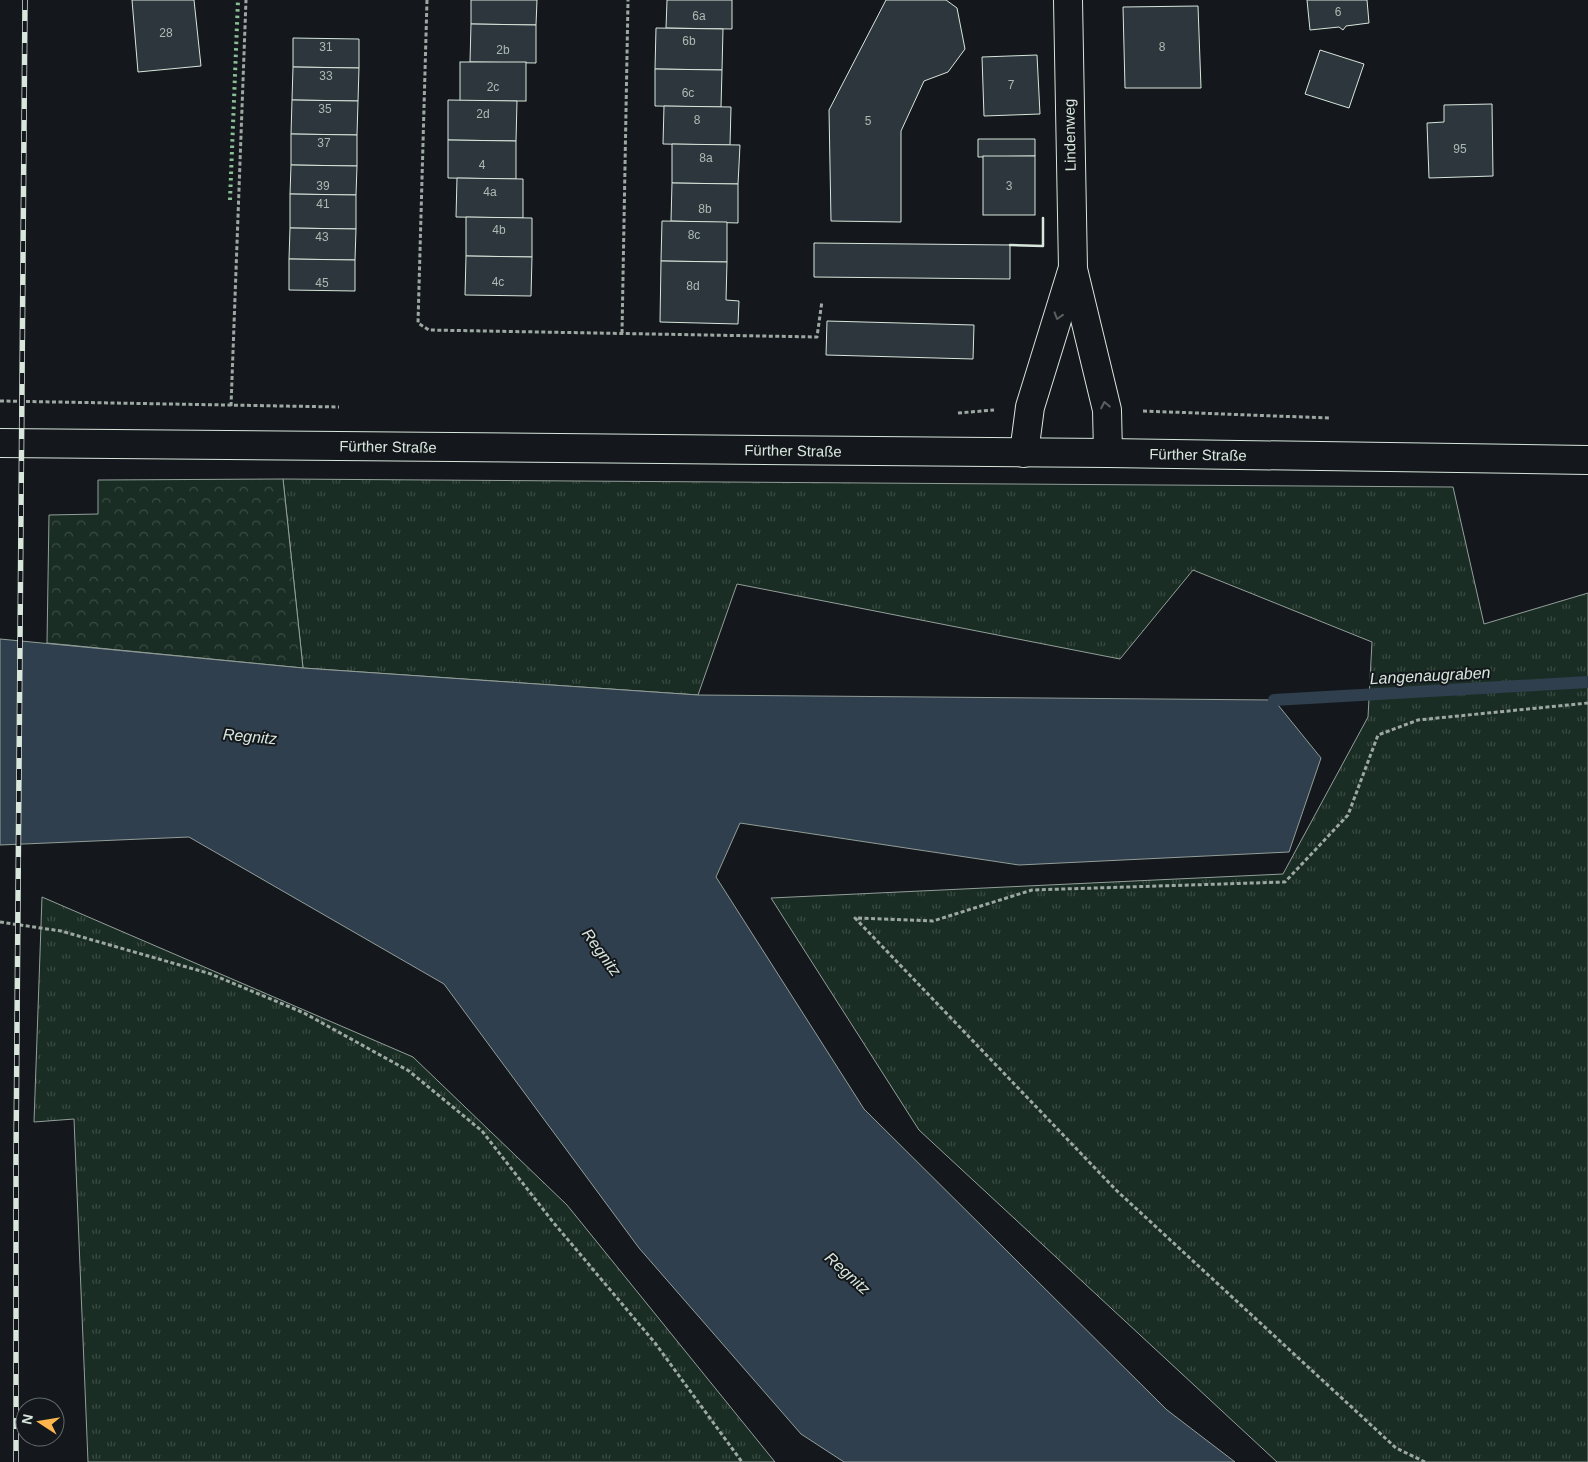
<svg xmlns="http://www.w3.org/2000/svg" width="1588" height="1462" font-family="Helvetica,sans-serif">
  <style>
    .grass { fill: url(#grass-tufts); stroke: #939e99 }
    .forest { fill: url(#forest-crowns); stroke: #939e99 }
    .water { fill: #2f3f4d; stroke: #939e99 }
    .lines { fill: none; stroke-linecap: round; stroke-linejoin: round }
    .stream { stroke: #2f3f4d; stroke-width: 12 }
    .building { fill: #2c363c; stroke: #d8e6dc }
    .minor-casing { stroke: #d8e6dc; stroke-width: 30 }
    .tertiary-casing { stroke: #d8e6dc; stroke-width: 30 }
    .path { stroke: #9da8a2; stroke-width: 3; stroke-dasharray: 4 2.5; stroke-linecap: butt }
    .minor { stroke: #14181c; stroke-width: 28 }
    .tertiary { stroke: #14181c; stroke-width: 28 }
    .rail-casing { stroke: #d8e6dc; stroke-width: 5.5 }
    .rail { stroke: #14181c; stroke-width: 4; stroke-dasharray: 11; stroke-linecap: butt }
    .hedge { stroke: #8ac095; stroke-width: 4; stroke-dasharray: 2.5 4; stroke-linecap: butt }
    .wall { stroke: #d8e6dc; stroke-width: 2.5 }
    .oneway { stroke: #59605f }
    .labels { text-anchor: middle; stroke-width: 4; stroke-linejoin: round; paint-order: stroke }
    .number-label { font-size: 12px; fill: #adbab4 }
    .street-label { font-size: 15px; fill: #d8e6dc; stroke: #14181c }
    .water-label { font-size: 16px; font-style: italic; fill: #d8e6dc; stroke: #14181c }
  </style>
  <defs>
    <pattern id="grass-tufts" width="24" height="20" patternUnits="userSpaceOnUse" patternTransform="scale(1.25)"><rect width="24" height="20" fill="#1a2d24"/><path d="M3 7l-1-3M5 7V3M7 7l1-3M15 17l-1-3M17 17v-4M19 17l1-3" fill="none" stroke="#3b4b43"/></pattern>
    <pattern id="forest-crowns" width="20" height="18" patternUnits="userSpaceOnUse" patternTransform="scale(1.25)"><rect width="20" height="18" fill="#1a2d24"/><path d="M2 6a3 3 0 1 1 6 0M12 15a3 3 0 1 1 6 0" fill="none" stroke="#3b4b43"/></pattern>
  </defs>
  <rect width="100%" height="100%" fill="#14181c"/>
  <g class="grass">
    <path d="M283,479L1453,487L1484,624L1588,593V1462H1277L919,1130L771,898L1283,874L1368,717L1372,642L1193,570L1120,659L737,584L698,695L303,668Z"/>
    <path d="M42,897L413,1057L567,1205L775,1462H88L74,1119L34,1122Z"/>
  </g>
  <path class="forest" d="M283,479L303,668L47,643L49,515L98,514V480Z"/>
  <path class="water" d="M0,639L303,668L698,695L1274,700L1321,758L1289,852L1019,865L740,823L716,877L864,1109L1167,1410L1235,1462H844L801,1434L639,1248L444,984L189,837L0,845Z"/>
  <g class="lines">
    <path class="stream" d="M1274,700L1588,682"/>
  </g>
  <g class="building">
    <path d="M132,0H194L201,66L138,72Z"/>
    <path d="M471,0H537L536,25L471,24Z"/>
    <path d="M667,0H732V29L666,28Z"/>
    <path d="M886,0H946L957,8L965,49L948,72L924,81L901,131V222L831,221L829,110Z"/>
    <path d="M1307,0H1367L1369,23L1346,26L1343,30L1339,27L1310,30Z"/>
    <path d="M1198,6L1201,88H1125L1123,7Z"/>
    <path d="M471,24L536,25V63L470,62Z"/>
    <path d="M656,28L723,29L722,70L655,69Z"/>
    <path d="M293,38L359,39V68L293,67Z"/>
    <path d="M1320,50L1364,64L1349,108L1305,94Z"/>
    <path d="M1037,55L1040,114L984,116L982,57Z"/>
    <rect x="460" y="62" width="66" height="39"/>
    <path d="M293,67L359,68L358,101L292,100Z"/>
    <path d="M655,69L722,70L721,107L655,106Z"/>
    <path d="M292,100L358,101L357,135L291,134Z"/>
    <path d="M448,100L517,101L516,141L448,140Z"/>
    <path d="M1492,104L1493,176L1429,178L1427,123L1444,122V105Z"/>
    <path d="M664,106L731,107L730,145L663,144Z"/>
    <path d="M291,134L357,135V166L291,165Z"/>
    <path d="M978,139H1035V156L978,157Z"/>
    <path d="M448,140L516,141V179L448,178Z"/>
    <path d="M672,144L740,145L738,184L672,183Z"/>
    <rect x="983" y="156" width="52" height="59"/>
    <path d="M291,165L357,166L356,195L290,194Z"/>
    <path d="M457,178L523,179V218L456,217Z"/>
    <path d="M672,183L738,184V223L671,221Z"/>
    <path d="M290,194L356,195V229L290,228Z"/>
    <path d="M466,217L532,218V257L466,256Z"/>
    <path d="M662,221L727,222V262L661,261Z"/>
    <path d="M290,228L356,229L355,260L289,259Z"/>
    <path d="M814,243L1010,245V279L814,277Z"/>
    <path d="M466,256L532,257L531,296L465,295Z"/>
    <path d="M289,259L355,260V291L289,290Z"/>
    <path d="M661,261L727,262L726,300L739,301L738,324L660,322Z"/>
    <path d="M827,321L974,325L973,359L826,355Z"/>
  </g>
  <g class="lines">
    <defs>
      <g id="minor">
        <path d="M1068,0L1073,269L1107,410L1108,453"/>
        <path d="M1024,453L1030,407L1072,271"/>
      </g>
      <path id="tertiary" d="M0,443L1108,453L1588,460"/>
    </defs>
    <use href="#minor" class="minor-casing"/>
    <use href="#tertiary" class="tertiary-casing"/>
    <g class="path">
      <path d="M427,0L418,323L429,330L817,337L822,301"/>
      <path d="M622,333L628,0"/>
      <path d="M0,401L339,407"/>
      <path d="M231,406L246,0"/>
      <path d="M1143,411L1329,418"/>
      <path d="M958,413L994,410"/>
      <path d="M0,922L61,931L211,974L304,1013L409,1071L482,1131L553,1222L655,1343L742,1462"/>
      <path d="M1425,1462L1396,1448L1116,1190L855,918L933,921L1032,890L1285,882L1348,815L1378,735L1418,720L1588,703"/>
    </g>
    <use href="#minor" class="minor"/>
    <use href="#tertiary" class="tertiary"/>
    <defs>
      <path id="rail" d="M16,1462V1157L25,0"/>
    </defs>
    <use href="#rail" class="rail-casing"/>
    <use href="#rail" class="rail"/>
    <path class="hedge" d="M230,200L238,0"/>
    <path class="wall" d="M1010,245L1043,246V218"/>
  </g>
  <defs><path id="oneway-chevron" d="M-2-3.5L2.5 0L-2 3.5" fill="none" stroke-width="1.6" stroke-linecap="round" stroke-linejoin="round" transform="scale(1.25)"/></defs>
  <g class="oneway">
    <use href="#oneway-chevron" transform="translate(1058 316) rotate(107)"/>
    <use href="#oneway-chevron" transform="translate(1105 405) rotate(-101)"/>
  </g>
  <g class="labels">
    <g class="number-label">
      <text x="1338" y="16">6</text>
      <text x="699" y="20">6a</text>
      <text x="166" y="37">28</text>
      <text x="689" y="45">6b</text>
      <text x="326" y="51">31</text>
      <text x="1162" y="51">8</text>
      <text x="503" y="54">2b</text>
      <text x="326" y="80">33</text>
      <text x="1011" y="89">7</text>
      <text x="493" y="91">2c</text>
      <text x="688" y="97">6c</text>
      <text x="325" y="113">35</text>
      <text x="483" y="118">2d</text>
      <text x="697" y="124">8</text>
      <text x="868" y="125">5</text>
      <text x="324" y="147">37</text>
      <text x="1460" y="153">95</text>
      <text x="706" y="162">8a</text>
      <text x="482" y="169">4</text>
      <text x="323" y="190">39</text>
      <text x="1009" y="190">3</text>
      <text x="490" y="196">4a</text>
      <text x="323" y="208">41</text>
      <text x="705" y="213">8b</text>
      <text x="499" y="234">4b</text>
      <text x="694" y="239">8c</text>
      <text x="322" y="241">43</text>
      <text x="498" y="286">4c</text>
      <text x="322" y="287">45</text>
      <text x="693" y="290">8d</text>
    </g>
    <g class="street-label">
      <text transform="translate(1070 135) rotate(-91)" y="5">Lindenweg</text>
      <text transform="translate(388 447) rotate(1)" y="5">Fürther Straße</text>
      <text transform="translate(793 451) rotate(1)" y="5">Fürther Straße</text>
      <text transform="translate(1198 455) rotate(1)" y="5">Fürther Straße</text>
    </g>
    <g class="water-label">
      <text transform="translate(1430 675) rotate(-3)" y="6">Langenaugraben</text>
      <text transform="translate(250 736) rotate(5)" y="6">Regnitz</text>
      <text transform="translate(602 952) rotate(54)" y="6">Regnitz</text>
      <text transform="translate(848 1273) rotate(42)" y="6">Regnitz</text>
    </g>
  </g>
  <g transform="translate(40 1422) rotate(282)"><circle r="24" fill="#14181c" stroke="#626a69"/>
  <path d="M0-4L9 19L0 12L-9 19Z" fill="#ffb74d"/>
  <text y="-8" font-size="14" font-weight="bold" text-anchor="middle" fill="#d8e6dc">N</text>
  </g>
</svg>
